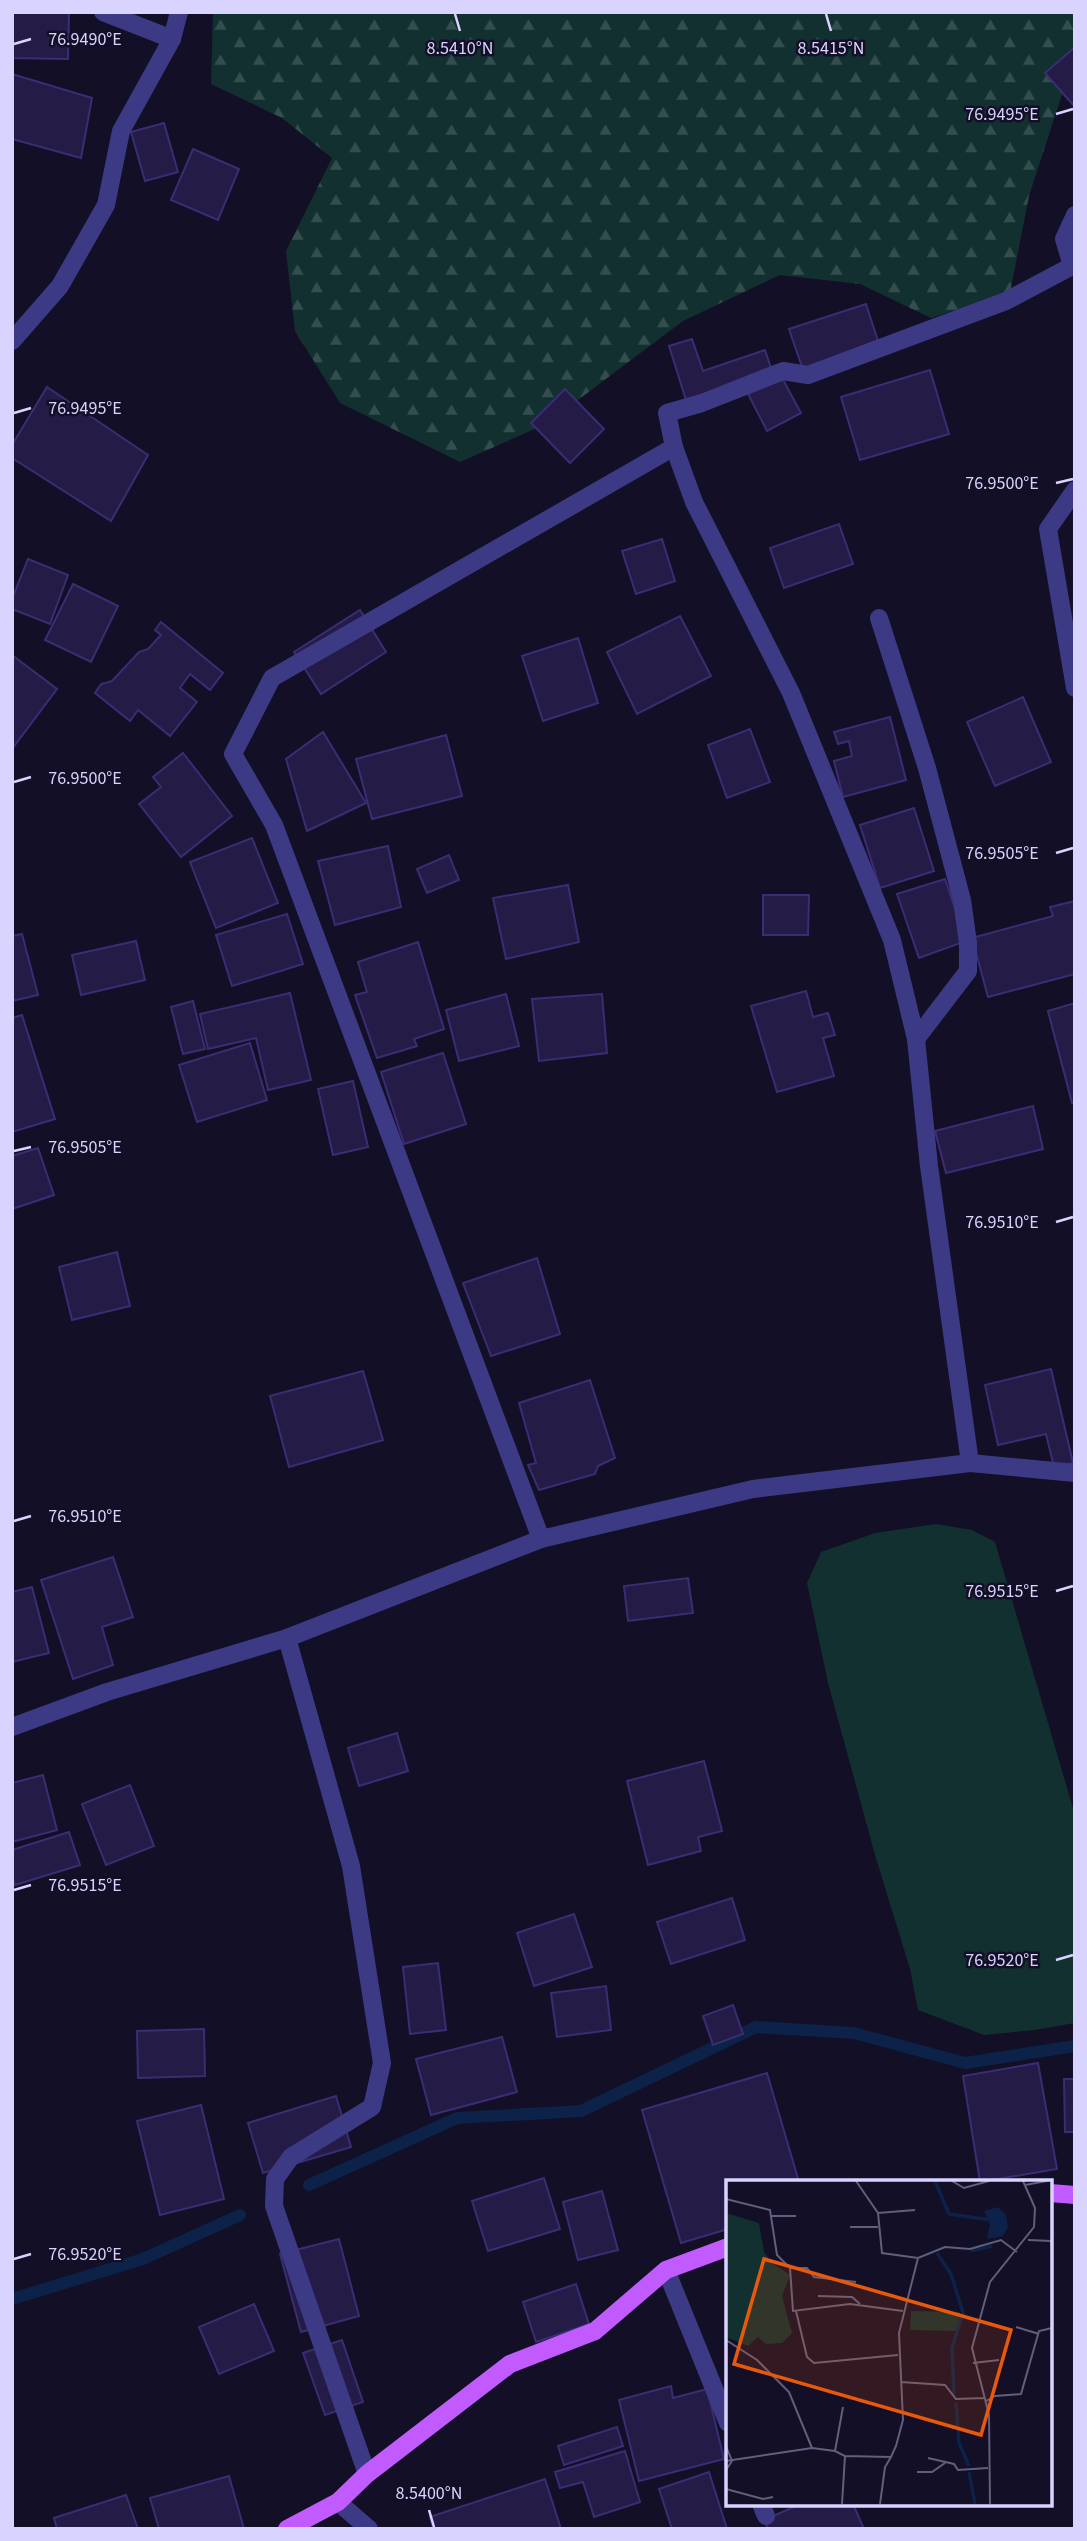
<svg xmlns="http://www.w3.org/2000/svg" width="1087" height="2541" font-family="'Source Sans 3',sans-serif">
  <style>
    .forest { fill: url(#forest-firs) }
    .green { fill: #12302f }
    .lines { fill: none; stroke-linecap: round; stroke-linejoin: round }
    .stream { stroke: #0c2248; stroke-width: 12 }
    .building { fill: #241b47; stroke: #3b2d73; stroke-width: 2 }
    .minor { stroke: #3d3a85; stroke-width: 18 }
    .major { stroke: #c25bff; stroke-width: 18 }
    .ticks { fill: none; stroke: #d9d4ff; stroke-width: 2.5 }
    .inset-river { fill: none; stroke: #0c2248; stroke-width: 3.5 }
    .inset-road { fill: none; stroke: #625e7d; stroke-width: 2 }
    .view { fill: #e8590c; fill-opacity: 0.15; stroke: #e8590c; stroke-width: 3.5 }
    .inset-edge { fill: none; stroke: #d9d4ff; stroke-width: 3.5 }
    .ticks-label { font-size: 18px; text-anchor: middle; fill: #d9d4ff; stroke: #130f26; stroke-width: 5; stroke-linejoin: round; paint-order: stroke }
  </style>
  <defs>
    <pattern id="forest-firs" width="22" height="20" patternUnits="userSpaceOnUse" patternTransform="scale(1.75)"><rect width="22" height="20" fill="#12302f"/><path d="M5 1l3.5 6h-7zM16 11l3.5 6h-7z" fill="#344d4e"/></pattern>
  </defs>
  <rect width="100%" height="100%" fill="#130f26"/>
  <path class="forest" d="M213,12H1075V72L1066,82L1029,196L1010,293L931,318L860,284L780,275L683,321L546,424L460,462L340,403L295,331L286,251L332,158L282,118L211,84Z"/>
  <path class="green" d="M936,1524L972,1530L995,1542L1075,1815V2023L1035,2030L984,2035L918,2010L910,1969L875,1855L828,1683L807,1583L821,1552L875,1533Z"/>
  <g class="lines">
    <g class="stream">
      <path d="M309,2185L457,2118L581,2111L756,2027L854,2033L965,2063L1075,2046"/>
      <path d="M12,2299L143,2259L240,2215"/>
    </g>
  </g>
  <g class="building">
    <path d="M12,12H69L68,59L12,58Z"/>
    <path d="M1075,47V107L1045,73Z"/>
    <path d="M12,74L92,98L81,158L12,139Z"/>
    <path d="M164,123L178,172L145,181L131,132Z"/>
    <path d="M193,149L239,169L218,220L171,200Z"/>
    <path d="M866,304L879,344L803,370L789,329Z"/>
    <path d="M692,339L703,371L765,350L772,371L686,400L669,346Z"/>
    <path d="M930,370L949,434L860,460L841,397Z"/>
    <path d="M781,376L801,413L767,431L748,394Z"/>
    <path d="M47,387L148,455L111,521L12,458V445Z"/>
    <path d="M565,389L604,429L570,463L531,423Z"/>
    <path d="M839,524L853,564L784,588L770,548Z"/>
    <path d="M662,539L675,581L636,594L622,551Z"/>
    <path d="M28,559L68,575L50,624L12,609V599Z"/>
    <path d="M73,584L118,606L91,662L45,640Z"/>
    <path d="M360,610L386,652L321,694L294,652Z"/>
    <path d="M680,616L711,676L637,714L607,652Z"/>
    <path d="M161,622L223,673L210,690L190,674L180,688L197,702L170,736L138,710L130,721L95,693L101,684L112,681L139,652L148,649L161,635L155,630Z"/>
    <path d="M578,638L598,703L543,721L522,656Z"/>
    <path d="M12,655L57,689L12,749Z"/>
    <path d="M1023,697L1051,762L995,786L967,722Z"/>
    <path d="M890,717L906,780L843,797L834,761L852,756L849,741L838,744L834,732Z"/>
    <path d="M750,729L770,782L727,798L708,745Z"/>
    <path d="M323,732L366,803L307,831L286,759Z"/>
    <path d="M446,735L462,796L372,819L356,759Z"/>
    <path d="M183,753L232,816L181,857L139,804L161,787L153,777Z"/>
    <path d="M914,808L934,871L880,888L860,825Z"/>
    <path d="M252,838L278,903L216,928L190,862Z"/>
    <path d="M388,846L401,907L335,925L318,861Z"/>
    <path d="M449,855L459,880L427,893L417,869Z"/>
    <path d="M945,879L966,941L919,958L897,894Z"/>
    <path d="M568,885L579,942L506,959L493,898Z"/>
    <path d="M763,895H809L808,935H763Z"/>
    <path d="M1075,901V974L988,997L972,938L1053,916L1050,907Z"/>
    <path d="M287,914L303,964L232,986L216,935Z"/>
    <path d="M22,934L38,995L12,1001V936Z"/>
    <path d="M136,941L145,980L81,995L72,955Z"/>
    <path d="M418,942L444,1029L414,1039L417,1046L377,1058L355,995L367,992L358,962Z"/>
    <path d="M806,991L813,1017L828,1013L835,1035L823,1038L834,1076L777,1092L751,1006Z"/>
    <path d="M290,993L311,1080L268,1090L256,1038L208,1049L200,1014Z"/>
    <path d="M506,994L519,1046L459,1061L446,1010Z"/>
    <path d="M602,994L607,1053L539,1061L532,999Z"/>
    <path d="M193,1001L205,1049L183,1054L171,1007Z"/>
    <path d="M1075,1003V1103H1072L1048,1011Z"/>
    <path d="M22,1015L55,1119L12,1132V1018Z"/>
    <path d="M250,1043L267,1100L197,1122L179,1065Z"/>
    <path d="M443,1053L466,1124L404,1144L381,1072Z"/>
    <path d="M353,1081L368,1147L333,1155L318,1089Z"/>
    <path d="M1033,1106L1043,1149L946,1173L935,1131Z"/>
    <path d="M38,1148L54,1195L12,1209V1156Z"/>
    <path d="M117,1252L130,1306L72,1320L59,1267Z"/>
    <path d="M537,1258L560,1334L491,1356L463,1283Z"/>
    <path d="M1051,1369L1073,1463L1054,1467L1046,1434L998,1445L985,1385Z"/>
    <path d="M363,1371L383,1440L289,1467L270,1396Z"/>
    <path d="M590,1380L615,1458L598,1466L595,1474L539,1490L528,1465L536,1463L519,1403Z"/>
    <path d="M113,1557L133,1617L102,1627L113,1665L73,1679L41,1580Z"/>
    <path d="M688,1578L693,1613L628,1621L624,1586Z"/>
    <path d="M32,1587L49,1653L12,1662V1592Z"/>
    <path d="M397,1733L408,1771L359,1786L348,1748Z"/>
    <path d="M704,1761L722,1831L698,1837L701,1851L648,1865L627,1781Z"/>
    <path d="M43,1775L57,1830L12,1842V1783Z"/>
    <path d="M130,1785L154,1846L106,1865L82,1804Z"/>
    <path d="M69,1832L80,1865L15,1885L12,1877V1850Z"/>
    <path d="M732,1898L745,1940L671,1964L657,1922Z"/>
    <path d="M574,1914L592,1967L534,1986L517,1933Z"/>
    <path d="M438,1963L446,2030L410,2034L403,1967Z"/>
    <path d="M606,1986L611,2030L557,2037L551,1993Z"/>
    <path d="M733,2005L743,2034L713,2045L703,2016Z"/>
    <path d="M204,2029L205,2076L138,2078L137,2031Z"/>
    <path d="M502,2037L517,2092L431,2115L416,2059Z"/>
    <path d="M1038,2063L1057,2169L980,2182L963,2076Z"/>
    <path d="M767,2073L799,2182H728V2229L681,2243L642,2110Z"/>
    <path d="M1064,2079H1075V2132H1065Z"/>
    <path d="M336,2096L351,2147L263,2173L248,2123Z"/>
    <path d="M201,2105L224,2199L160,2215L137,2121Z"/>
    <path d="M544,2178L560,2229L488,2251L472,2201Z"/>
    <path d="M602,2191L618,2250L578,2260L563,2202Z"/>
    <path d="M339,2239L359,2316L301,2332L280,2254Z"/>
    <path d="M576,2284L589,2324L536,2342L523,2302Z"/>
    <path d="M254,2304L274,2351L219,2374L199,2327Z"/>
    <path d="M342,2340L363,2402L325,2415L303,2353Z"/>
    <path d="M671,2386L673,2398L707,2389L724,2459L639,2481L619,2400Z"/>
    <path d="M617,2427L623,2446L564,2465L558,2446Z"/>
    <path d="M625,2451L640,2502L594,2517L583,2482L560,2488L555,2472Z"/>
    <path d="M709,2472L727,2529H672L659,2489Z"/>
    <path d="M229,2476L244,2529H159L150,2498Z"/>
    <path d="M545,2479L561,2529H433L430,2517Z"/>
    <path d="M126,2495L138,2529H57L54,2518Z"/>
    <path d="M795,2504H853L864,2529H768L764,2520L796,2506Z"/>
  </g>
  <g class="lines">
    <g class="minor">
      <path d="M103,12L172,39"/>
      <path d="M12,341L60,286L106,205L121,131L172,39L179,12"/>
      <path d="M1075,490L1048,529L1075,688"/>
      <path d="M879,618L927,768L962,900L968,943V971L916,1039"/>
      <path d="M970,1463L929,1166L916,1039L892,940L791,693L694,502L674,447L667,413L702,403L783,371L808,375L1006,301L1072,266L1064,239L1075,215"/>
      <path d="M541,1539L274,825L233,754L272,678L674,447"/>
      <path d="M287,1638L351,1866L382,2063L372,2107L291,2157L275,2179L274,2206L367,2474"/>
      <path d="M12,1727L107,1692L287,1638L541,1539L753,1489L970,1463L1075,1473"/>
      <path d="M666,2270L728,2423"/>
      <path d="M338,2502L369,2529"/>
      <path d="M761,2504L766,2516"/>
    </g>
    <g class="major">
      <path d="M1050,2193L1075,2195"/>
      <path d="M287,2529L338,2502L367,2474L510,2364L595,2331L666,2270L728,2247"/>
    </g>
  </g>
  <path class="ticks" d="M455,14L460,31M826,14L831,31M14,44L31,39M1056,114L1073,109M14,413L31,408M1056,483L1073,479M14,782L31,777M1056,853L1073,848M14,1151L31,1147M1056,1222L1073,1217M14,1521L31,1516M1056,1591L1073,1586M14,1890L31,1885M1056,1960L1073,1955M14,2259L31,2254M429,2510L434,2527"/>
  <g transform="translate(726 2180)">
    <rect width="326" height="326" fill="#130f26"/>
    <path d="M0,33L33,43L38,72L46,83L64,95L56,116L66,153L56,163L40,164L32,157L22,166L0,157Z" fill="#12302f"/>
    <path d="M185,131L234,132L233,146L229,151L184,150Z" fill="#12302f"/>
    <path d="M272,27L280,35L282,47L277,56L261,59L264,44L258,31Z" fill="#0c2248"/>
    <path class="inset-river" d="M209,1L223,34L265,40M245,71L266,66M211,73L225,94L237,133L226,168L228,214M230,223L233,263L243,286M243,292L249,324"/>
    <path class="inset-road" d="M130,1L152,33L189,30M226,1L238,8L263,1M299,5L321,1M0,19L44,30L51,75L64,88L67,131L124,124L177,131M152,33L156,73L192,78L219,67L244,69L275,60L291,72M46,36H70M124,47H152M302,60L325,61L326,68M64,88H81L88,97L130,102M92,116L126,117L134,124M70,131L81,177L88,183L172,175M290,147L313,154M0,160L31,180L63,212L86,268M247,183L273,180M175,202L219,205L230,219L258,218M260,221L269,216L295,214L313,151L326,148M0,266L6,281L0,290M109,271L117,227M119,276L165,277L170,266L177,240L173,153L192,78M202,278L228,284L232,290L262,288M0,281L86,268L109,271L119,276L116,324M191,292H206L219,283M0,309L37,319L47,317M154,324L159,287L165,277M264,324L263,235L246,168L264,102L308,47L309,28L297,1"/>
    <path class="view" d="M38,79L285,150L255,255L8,184Z"/>
    <rect width="326" height="326" class="inset-edge"/>
  </g>
  <g class="ticks-label">
    <text x="85" y="45">76.9490°E</text>
    <text x="460" y="54">8.5410°N</text>
    <text x="831" y="54">8.5415°N</text>
    <text x="1002" y="120">76.9495°E</text>
    <text x="85" y="414">76.9495°E</text>
    <text x="1002" y="489">76.9500°E</text>
    <text x="85" y="784">76.9500°E</text>
    <text x="1002" y="859">76.9505°E</text>
    <text x="85" y="1153">76.9505°E</text>
    <text x="1002" y="1228">76.9510°E</text>
    <text x="85" y="1522">76.9510°E</text>
    <text x="1002" y="1597">76.9515°E</text>
    <text x="85" y="1891">76.9515°E</text>
    <text x="1002" y="1966">76.9520°E</text>
    <text x="85" y="2260">76.9520°E</text>
    <text x="429" y="2499">8.5400°N</text>
  </g>
  <rect width="1087" height="2541" fill="none" stroke="#d9d4ff" stroke-width="28"/>
</svg>
